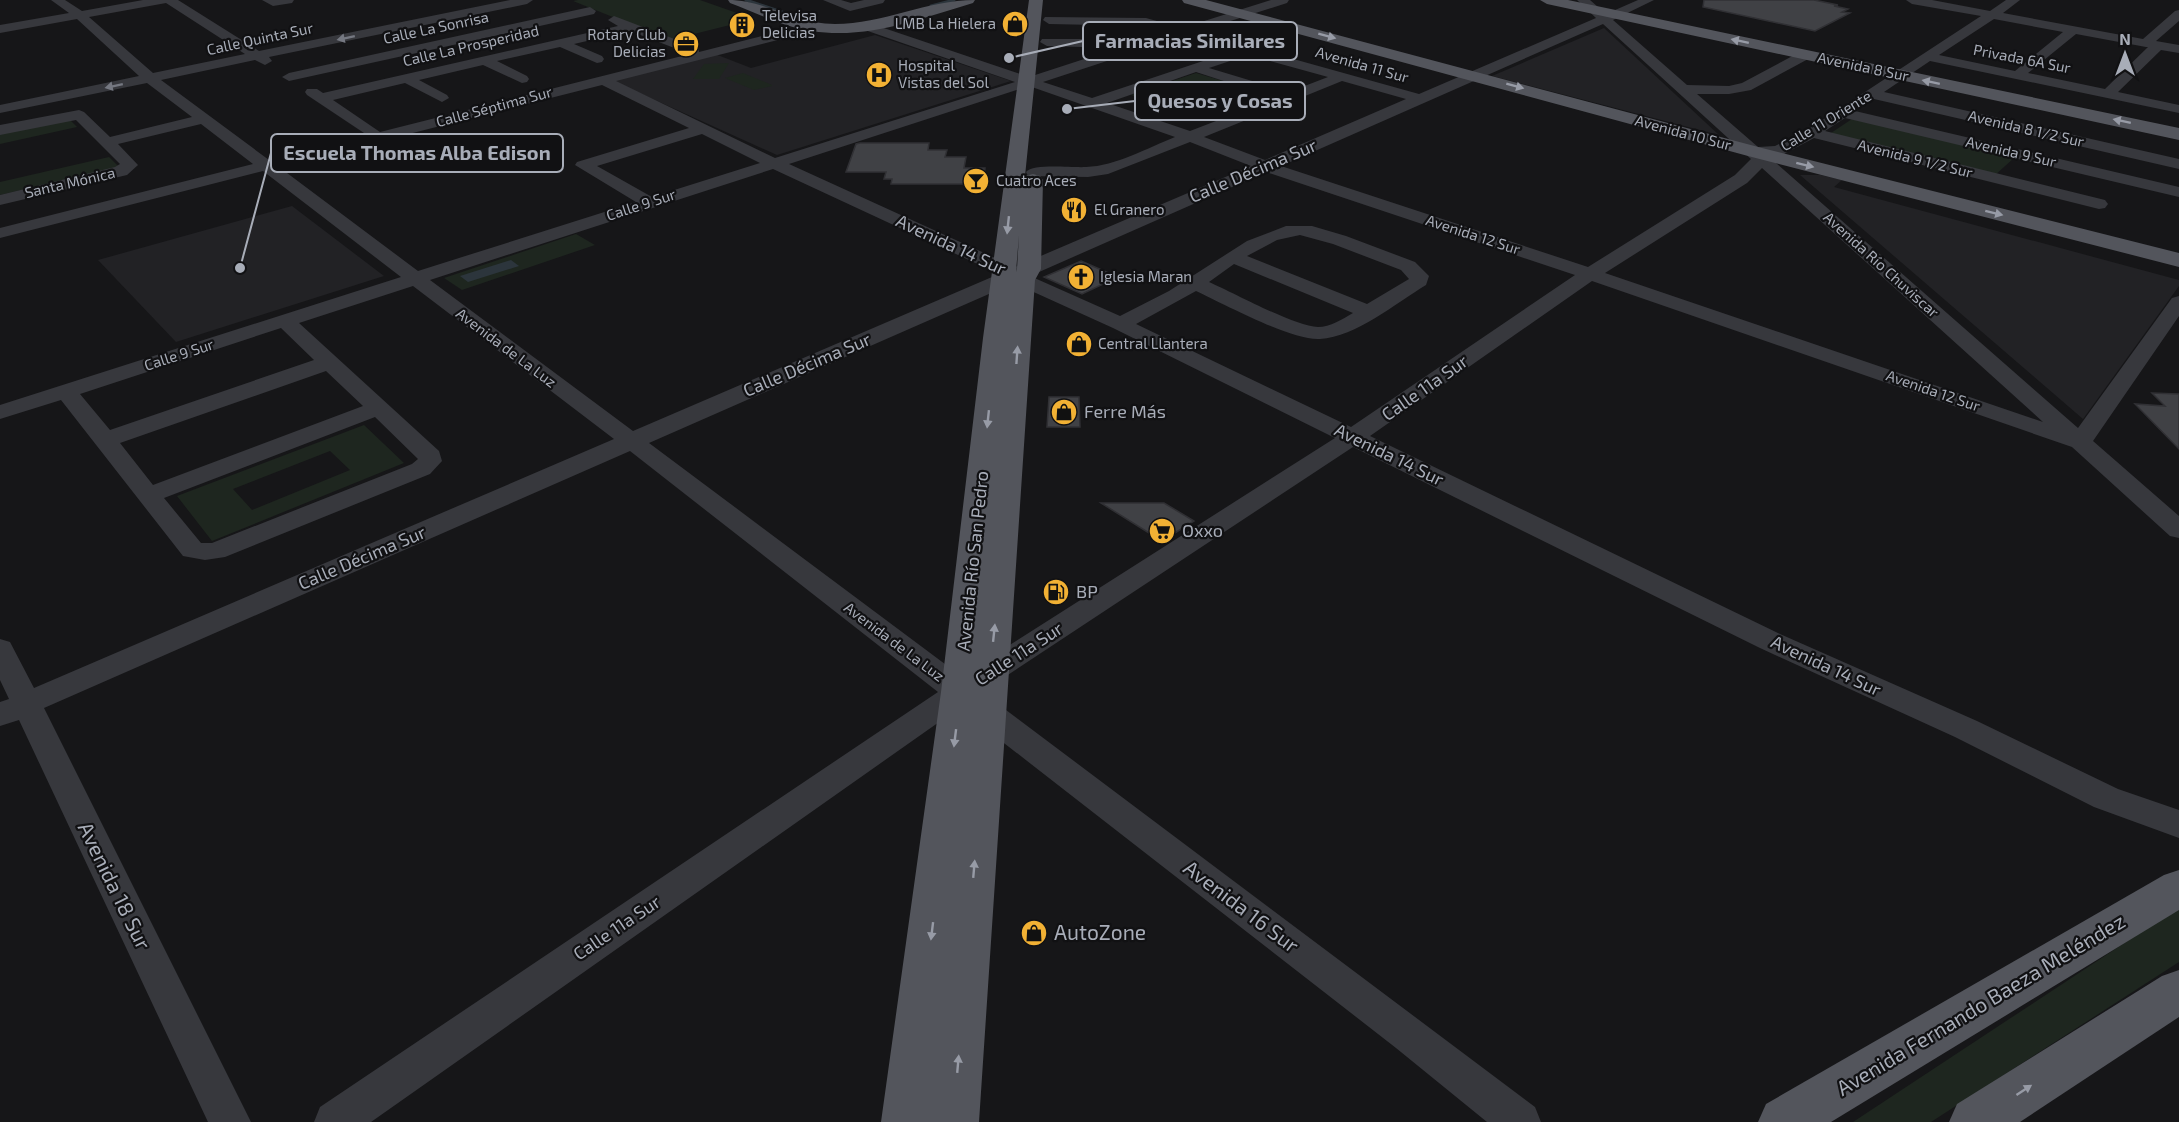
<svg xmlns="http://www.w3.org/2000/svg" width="2179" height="1122" font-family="'Exo 2',sans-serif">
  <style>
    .built { fill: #222225 }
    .green { fill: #1e261f; fill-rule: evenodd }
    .water { fill: #2c353c }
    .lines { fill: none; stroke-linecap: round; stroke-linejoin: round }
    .stream { stroke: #2c353c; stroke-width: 3 }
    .building { fill: #404145; stroke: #303034; stroke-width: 1.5 }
    .minor { fill: #37383d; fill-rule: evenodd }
    .major { fill: #53555c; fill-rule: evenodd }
    .oneway { fill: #979ba6 }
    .oneway2 { fill: #757881 }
    .labels { text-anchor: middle; stroke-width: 4.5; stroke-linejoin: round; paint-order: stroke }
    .far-poi-label { font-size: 15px; fill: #a8adb8; stroke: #111113; text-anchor: start }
    .far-street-label { font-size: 15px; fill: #a8adb8; stroke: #111113 }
    .street-label { font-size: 18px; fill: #a8adb8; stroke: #111113 }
    .poi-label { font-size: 18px; fill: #a8adb8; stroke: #111113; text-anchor: start }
    .near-street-label { font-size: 21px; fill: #a8adb8; stroke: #111113 }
    .near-poi-label { font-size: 21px; fill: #a8adb8; stroke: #111113; text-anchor: start }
    .leader { fill: none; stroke: #a8adb8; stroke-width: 2 }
    .callout-dot { fill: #a8adb8; stroke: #111113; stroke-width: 2 }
    .callout { fill: #111113; stroke: #a8adb8; stroke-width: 2 }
    .callout-label { font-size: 20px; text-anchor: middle; font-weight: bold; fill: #a8adb8 }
  </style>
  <rect width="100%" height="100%" fill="#161618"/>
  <g class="built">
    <path d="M1604,28L1719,135L1492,76Z"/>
    <path d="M875,35L1011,81L777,155L613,81L715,54L751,68Z"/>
    <path d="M1800,175H1821L1842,180L1834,187L2179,280V286L2083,419Z"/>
    <path d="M292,206L384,276L176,342L98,260Z"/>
  </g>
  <g class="green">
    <path d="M578,0H700L754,19L670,40L573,1Z"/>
    <path d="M729,63L719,79H693L704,64Z"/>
    <path d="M743,73L772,85V86L754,90L725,78Z"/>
    <path d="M1196,73L1280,98L1258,106L1228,97L1184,113L1131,95Z"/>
    <path d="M68,118L77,127L0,144V133Z"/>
    <path d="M1852,119L2015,157L1994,176L1828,135Z"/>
    <path d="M109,157L119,167L0,195V182Z"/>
    <path d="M576,234L595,245L462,290L444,278Z"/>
    <path d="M364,425L404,463L212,541L177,496ZM330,451L350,470L252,510L233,489Z"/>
    <path d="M2179,907V962L1931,1122H1853Z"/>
  </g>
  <path class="water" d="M511,260L519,266L468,282L460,276Z"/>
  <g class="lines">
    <g class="stream">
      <path d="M746,0L815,23"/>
      <path d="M931,6L954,0"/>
    </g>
  </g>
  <g class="building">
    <path d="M1704,0H1814L1838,5L1834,6L1848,9L1842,12L1850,13L1815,31L1703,7Z"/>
    <path d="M860,143H929L928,150H947L945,157H966L964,168H985L983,184H891L892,179H884L886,172H846L856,144Z"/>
    <path d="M1081,261L1118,277L1082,294L1044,277Z"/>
    <path d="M2152,393L2179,394V449L2135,404L2165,406Z"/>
    <path d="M1049,397H1079L1080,427H1047Z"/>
    <path d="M1101,503H1164L1194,521L1162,541Z"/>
  </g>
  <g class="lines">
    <g class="minor">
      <path d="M51,0H65L82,11L143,0H178L259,51L510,0H533L527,4L269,57L272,61L265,65L255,60L161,80L269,160L367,135L307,95L305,92L307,89H317L323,93L618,26L608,20L614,16L698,48L699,52L813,23L817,24L819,27L817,30L616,81L775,158L1015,82L862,29L860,26L866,22L1029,77L1118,48L1047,46L1040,42L1042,39H1107L1127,42L1128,45L1169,32L1145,26L1049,24L1043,20L1045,17L1146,18L1182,28L1271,0H1289L1287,3L1196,32L1419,94L1596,18L1577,0H1590L1606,14L1638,0H1654L1613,20L1687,85L1729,86L1742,83L1800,52H1810L1812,55L1810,58L1751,90L1729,94H1697L1758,147L1775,146L1807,130L1981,16L1912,4L1906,0H1932L1990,11L2006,0H2020L2003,13L2143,39L2175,11L2179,10V21L2156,41L2179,45V53L2161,50L2118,92L2179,105V113L1930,61L1884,92L2179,159V169L1874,99L1855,111L2179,187V197L1845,118L1825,131L2105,200L2108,204L2105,208L2099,209L1814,138L1784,154L1768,156L2078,428L2172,298L2179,296V316L2093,441L2179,516V538L2170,536L2072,447L1592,281L1370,436L1780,634L1977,721L2118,789L2179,810V838L2094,807L1955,737L1760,648L1353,447L982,692L1535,1107L1541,1122H1487L1396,1048L959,708L371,1122H314L320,1107L938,692L630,451L44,708L251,1122H208L19,720L0,726V702L9,699L0,680V639L10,642L34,688L614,439L413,286L299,323L439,451L442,461L430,474L225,557L205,560L183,556L61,400L0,419V405L401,277L263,171L0,238V228L253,164L201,124L118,144L138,165L127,175L0,205V195L115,167L120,164L76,120L0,135V125L79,110L84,112L110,137L192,117L147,83L0,113V105L139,76L77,19L0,33V25L69,13ZM166,3L245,54L153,73L89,17ZM1994,19L2063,32L2015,71L1939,55ZM1603,24L1751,159L1735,175L1588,267L1281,166ZM630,31L690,54L380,132L333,100L405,83L442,102L449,98L447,95L419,80L483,65L522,83L527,82L529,79L527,76L497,61L560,47L597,63L602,62L604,59L602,56L574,44ZM2076,34L2146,47H2148L2105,89L2028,73ZM1183,36L1233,51L1092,98L1043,82ZM1248,55L1328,77L1289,92L1209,68ZM1196,72L1276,98L1190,131L1107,103ZM1342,81L1406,99L1265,160L1204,137ZM602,85L689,128L577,162L575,165L636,202L418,271L279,167ZM1029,86L1175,137C1147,148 1116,166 1086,167C1072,168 1033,163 1026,172L1028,176L1088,177L1108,174L1190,142L1251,166L1015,267L789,164ZM702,134L760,163L652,197L597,166ZM1762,168L2043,422L1605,273L1747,183ZM773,169L999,274L633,431L430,280ZM1266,172L1575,275L1351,427L1136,324L1196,291C1224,304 1292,341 1320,339C1356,337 1396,303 1426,285L1429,276L1415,262L1346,236L1312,226H1286L1247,241L1169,291L1120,316L1030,276ZM1300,235L1333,244L1401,270L1409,279L1367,304L1247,256L1277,240ZM1234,264L1353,313C1343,319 1330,327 1318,327C1294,326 1234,293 1209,282ZM1014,283L1113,328L1335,438L961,676L649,443ZM281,328L314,360L110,430L80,394ZM326,371L363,406L153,485L120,443ZM375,417L418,459L412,464L212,543H201L164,498Z"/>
      <path d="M262,0H294L292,3L273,6Z"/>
      <path d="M823,0H841L851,3L864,0H885L883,3L850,11Z"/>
      <path d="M590,7L596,11L594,14L289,81L282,77L289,73Z"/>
    </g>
    <g class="major">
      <path d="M728,0C766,0 795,24 835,24C883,24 927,0 975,0L973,3C922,18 867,40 812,31C783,27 757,13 730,3Z"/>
      <path d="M1029,0H1043L1025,176L1033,174L1040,176L1043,180L1041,269L1035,280L979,1122H881L941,692L983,338ZM1019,235L1017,269L1016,272Z"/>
      <path d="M1182,0H1206L1762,148L2179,253V267L1748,156L1184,3Z"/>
      <path d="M1540,0H1568L2179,128V140L1547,4Z"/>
      <path d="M2179,870V910L1831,1122H1758L1766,1104L2164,875Z"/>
      <path d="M2179,970V1017L2020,1122H1949L1957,1104L2162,976Z"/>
    </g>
  </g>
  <defs><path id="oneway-solid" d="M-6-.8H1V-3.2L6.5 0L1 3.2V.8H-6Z" transform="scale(1.5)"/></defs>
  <g class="oneway">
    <use href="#oneway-solid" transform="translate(1327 36) rotate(15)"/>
    <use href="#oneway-solid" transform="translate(1740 41) rotate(-168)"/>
    <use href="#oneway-solid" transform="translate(1931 82) rotate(-168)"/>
    <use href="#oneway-solid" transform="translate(1515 86) rotate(15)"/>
    <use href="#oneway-solid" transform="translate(2122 121) rotate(-168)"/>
    <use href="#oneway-solid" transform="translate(1805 165) rotate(14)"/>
    <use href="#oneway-solid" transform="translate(1994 213) rotate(14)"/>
    <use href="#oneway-solid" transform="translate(1008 225) rotate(96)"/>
    <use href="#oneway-solid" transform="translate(1017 355) rotate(-86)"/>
    <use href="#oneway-solid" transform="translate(988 419) rotate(96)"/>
    <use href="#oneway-solid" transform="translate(994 633) rotate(-84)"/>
    <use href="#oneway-solid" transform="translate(955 738) rotate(97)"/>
    <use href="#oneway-solid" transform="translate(974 869) rotate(-85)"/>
    <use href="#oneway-solid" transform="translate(932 931) rotate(97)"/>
    <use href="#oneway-solid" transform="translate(958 1064) rotate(-85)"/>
    <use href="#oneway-solid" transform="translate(2024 1090) rotate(-33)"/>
  </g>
  <g class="oneway2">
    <use href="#oneway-solid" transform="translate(346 38) rotate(168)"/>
    <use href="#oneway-solid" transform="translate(114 86) rotate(168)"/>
  </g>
  <defs>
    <symbol id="shop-disc" viewBox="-11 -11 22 22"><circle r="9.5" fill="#f2b134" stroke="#111113"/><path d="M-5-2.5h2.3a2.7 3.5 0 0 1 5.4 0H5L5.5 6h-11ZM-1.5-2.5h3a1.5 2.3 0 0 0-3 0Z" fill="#111"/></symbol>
    <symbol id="building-disc" viewBox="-11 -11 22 22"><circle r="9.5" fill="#f2b134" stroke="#111113"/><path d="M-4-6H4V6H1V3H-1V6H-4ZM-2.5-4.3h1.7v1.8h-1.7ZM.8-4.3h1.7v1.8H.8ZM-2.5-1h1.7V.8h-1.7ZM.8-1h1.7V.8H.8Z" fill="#111"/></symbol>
    <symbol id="office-disc" viewBox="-11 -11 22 22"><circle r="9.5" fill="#f2b134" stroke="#111113"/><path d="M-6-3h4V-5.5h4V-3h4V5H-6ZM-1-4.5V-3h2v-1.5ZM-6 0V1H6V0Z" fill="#111"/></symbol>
    <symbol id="hospital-disc" viewBox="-11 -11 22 22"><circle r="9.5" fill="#f2b134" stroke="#111113"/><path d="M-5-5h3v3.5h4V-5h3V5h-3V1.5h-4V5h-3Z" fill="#111"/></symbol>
    <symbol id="bar-disc" viewBox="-11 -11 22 22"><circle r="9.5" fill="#f2b134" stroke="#111113"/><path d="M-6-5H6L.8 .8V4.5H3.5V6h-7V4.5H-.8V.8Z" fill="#111"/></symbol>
    <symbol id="restaurant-disc" viewBox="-11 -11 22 22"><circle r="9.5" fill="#f2b134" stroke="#111113"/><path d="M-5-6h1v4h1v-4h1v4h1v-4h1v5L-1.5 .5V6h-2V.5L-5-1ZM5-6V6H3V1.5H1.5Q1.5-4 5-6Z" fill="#111"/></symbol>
    <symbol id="church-disc" viewBox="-11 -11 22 22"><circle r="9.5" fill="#f2b134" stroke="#111113"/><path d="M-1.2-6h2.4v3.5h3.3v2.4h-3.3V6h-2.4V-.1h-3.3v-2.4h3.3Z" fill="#111"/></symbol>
    <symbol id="supermarket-disc" viewBox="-11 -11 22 22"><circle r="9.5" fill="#f2b134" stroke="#111113"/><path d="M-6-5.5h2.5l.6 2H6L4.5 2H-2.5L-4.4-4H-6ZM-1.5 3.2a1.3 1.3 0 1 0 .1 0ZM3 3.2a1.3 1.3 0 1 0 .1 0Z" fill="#111"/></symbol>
    <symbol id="fuel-disc" viewBox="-11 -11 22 22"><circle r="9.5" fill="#f2b134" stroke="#111113"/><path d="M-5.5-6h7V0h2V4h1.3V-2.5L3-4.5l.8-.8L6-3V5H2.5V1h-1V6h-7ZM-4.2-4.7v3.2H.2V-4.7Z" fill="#111"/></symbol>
  </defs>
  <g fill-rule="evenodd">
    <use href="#shop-disc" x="1000" y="9" width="30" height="30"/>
    <use href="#building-disc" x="727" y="10" width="30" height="30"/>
    <use href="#office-disc" x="671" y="29" width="30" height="30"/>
    <use href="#hospital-disc" x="864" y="60" width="30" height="30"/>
    <use href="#bar-disc" x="961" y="166" width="30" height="30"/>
    <use href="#restaurant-disc" x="1059" y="195" width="30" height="30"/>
    <use href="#church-disc" x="1066" y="262" width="30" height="30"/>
    <use href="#shop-disc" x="1064" y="329" width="30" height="30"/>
    <use href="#shop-disc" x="1049" y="397" width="30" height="30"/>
    <use href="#supermarket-disc" x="1147" y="516" width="30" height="30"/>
    <use href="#fuel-disc" x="1041" y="577" width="30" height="30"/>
    <use href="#shop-disc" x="1019" y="918" width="30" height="30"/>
  </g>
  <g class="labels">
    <g class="far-poi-label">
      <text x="762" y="21">Televisa<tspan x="762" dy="17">Delicias</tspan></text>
      <text x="996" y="29" text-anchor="end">LMB La Hielera</text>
      <text x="666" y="40" text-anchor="end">Rotary Club<tspan x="666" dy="17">Delicias</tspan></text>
      <text x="898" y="71">Hospital<tspan x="898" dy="17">Vistas del Sol</tspan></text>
      <text x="996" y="186">Cuatro Aces</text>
      <text x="1094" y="215">El Granero</text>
      <text x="1100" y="282">Iglesia Maran</text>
      <text x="1098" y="349">Central Llantera</text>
    </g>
    <g class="far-street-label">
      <text transform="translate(436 28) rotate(-12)" y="5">Calle La Sonrisa</text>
      <text transform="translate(260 39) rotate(-12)" y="5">Calle Quinta Sur</text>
      <text transform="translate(471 46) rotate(-13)" y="5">Calle La Prosperidad</text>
      <text transform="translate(2022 59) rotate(11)" y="5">Privada 6A Sur</text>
      <text transform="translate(1362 65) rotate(16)" y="5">Avenida 11 Sur</text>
      <text transform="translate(1863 67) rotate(12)" y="5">Avenida 8 Sur</text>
      <text transform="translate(494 107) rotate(-15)" y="5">Calle Séptima Sur</text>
      <text transform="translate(1826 121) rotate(-31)" y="5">Calle 11 Oriente</text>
      <text transform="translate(2026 129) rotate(13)" y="5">Avenida 8 1/2 Sur</text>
      <text transform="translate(1683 133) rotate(15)" y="5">Avenida 10 Sur</text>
      <text transform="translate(2011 152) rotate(13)" y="5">Avenida 9 Sur</text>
      <text transform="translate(1915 159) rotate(14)" y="5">Avenida 9 1/2 Sur</text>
      <text transform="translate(70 183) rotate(-13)" y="5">Santa Mónica</text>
      <text transform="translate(641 205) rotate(-18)" y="5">Calle 9 Sur</text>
      <text transform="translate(1473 235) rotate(18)" y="5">Avenida 12 Sur</text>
      <text transform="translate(1881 265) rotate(42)" y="5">Avenida Río Chuviscar</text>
      <text transform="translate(506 348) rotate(37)" y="5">Avenida de La Luz</text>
      <text transform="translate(179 355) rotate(-18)" y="5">Calle 9 Sur</text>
      <text transform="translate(1933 391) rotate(19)" y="5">Avenida 12 Sur</text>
      <text transform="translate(894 642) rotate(37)" y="5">Avenida de La Luz</text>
    </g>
    <g class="street-label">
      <text transform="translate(1253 171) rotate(-23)" y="6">Calle Décima Sur</text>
      <text transform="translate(951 245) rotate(25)" y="6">Avenida 14 Sur</text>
      <text transform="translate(807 365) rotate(-23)" y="6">Calle Décima Sur</text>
      <text transform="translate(1425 388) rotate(-35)" y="6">Calle 11a Sur</text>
      <text transform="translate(1389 455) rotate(26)" y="6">Avenida 14 Sur</text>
      <text transform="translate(362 558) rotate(-23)" y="6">Calle Décima Sur</text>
      <text transform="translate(973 561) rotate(-84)" y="6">Avenida Río San Pedro</text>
      <text transform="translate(1019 654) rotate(-33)" y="6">Calle 11a Sur</text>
      <text transform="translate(1826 666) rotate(25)" y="6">Avenida 14 Sur</text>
      <text transform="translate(617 928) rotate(-34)" y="6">Calle 11a Sur</text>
    </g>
    <g class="poi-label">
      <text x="1084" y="418">Ferre Más</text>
      <text x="1182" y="537">Oxxo</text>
      <text x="1076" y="598">BP</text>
    </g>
    <g class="near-street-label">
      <text transform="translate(114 886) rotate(64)" y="7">Avenida 18 Sur</text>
      <text transform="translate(1241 907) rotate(37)" y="7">Avenida 16 Sur</text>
      <text transform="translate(1981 1005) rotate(-31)" y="7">Avenida Fernando Baeza Meléndez</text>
    </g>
    <g class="near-poi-label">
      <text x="1054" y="940">AutoZone</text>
    </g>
  </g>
  <path class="leader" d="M1009 58L1083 41M1067 109L1135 101M240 268L271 153"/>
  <g class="callout-dot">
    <circle cx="1009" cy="58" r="6"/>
    <circle cx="1067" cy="109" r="6"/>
    <circle cx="240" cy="268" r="6"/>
  </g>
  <g class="callout">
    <rect x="1083" y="22" width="214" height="38" rx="6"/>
    <rect x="1135" y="82" width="170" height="38" rx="6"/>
    <rect x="271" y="134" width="292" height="38" rx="6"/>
  </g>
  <g class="callout-label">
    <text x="1190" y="48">Farmacias Similares</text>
    <text x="1220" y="108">Quesos y Cosas</text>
    <text x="417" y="160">Escuela Thomas Alba Edison</text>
  </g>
  <g transform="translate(2125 54)" stroke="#111113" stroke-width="4.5" paint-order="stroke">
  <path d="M0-4.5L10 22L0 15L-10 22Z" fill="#a8adb8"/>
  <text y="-9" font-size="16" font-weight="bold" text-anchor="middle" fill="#a8adb8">N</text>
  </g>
</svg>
